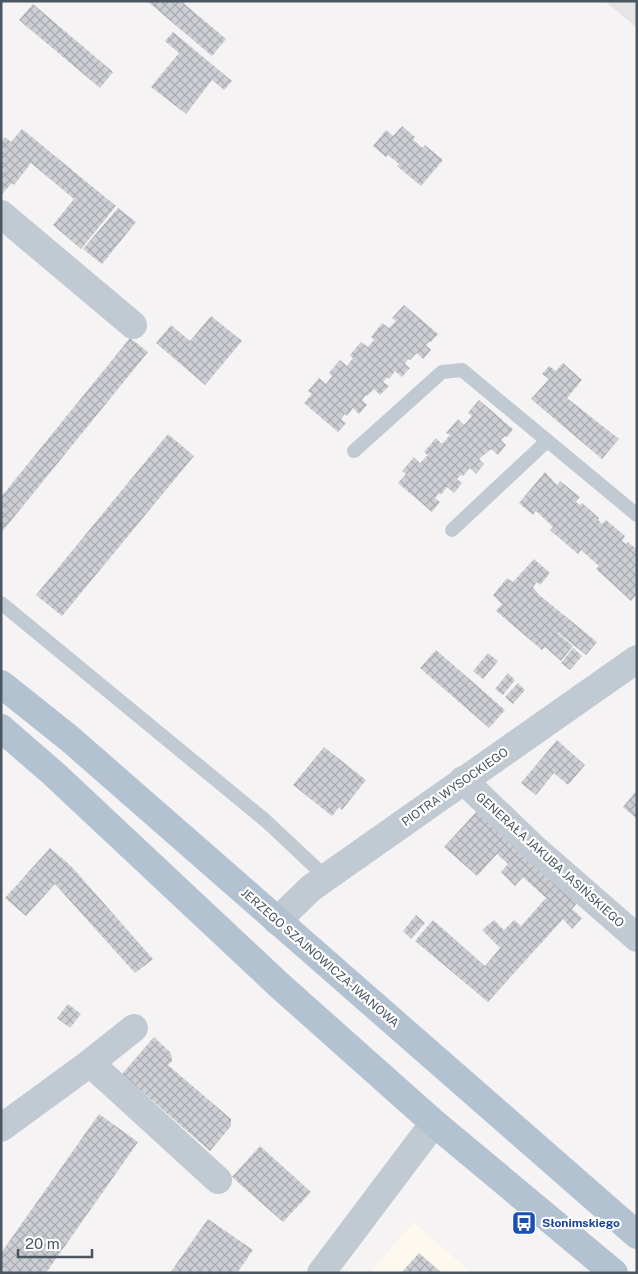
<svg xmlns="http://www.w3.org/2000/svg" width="638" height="1274" font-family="'Public Sans',sans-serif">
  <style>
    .commercial { fill: #fdf9ef }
    .education { fill: #e6e4e5 }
    .building { fill: url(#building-cross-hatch) }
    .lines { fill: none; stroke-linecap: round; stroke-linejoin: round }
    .service { stroke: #c1cad2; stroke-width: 14 }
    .minor { stroke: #c1cad2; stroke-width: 28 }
    .primary { stroke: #b3c2d1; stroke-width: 28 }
    .labels { text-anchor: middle; stroke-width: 4.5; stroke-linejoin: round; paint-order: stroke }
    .street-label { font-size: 12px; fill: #4a5661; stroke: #fff }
    .transit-label { font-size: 12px; font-weight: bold; fill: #164399; stroke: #fff; text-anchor: start }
  </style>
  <defs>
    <pattern id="building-cross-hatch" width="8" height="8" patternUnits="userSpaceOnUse" patternTransform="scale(1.25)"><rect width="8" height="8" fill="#cdcfd5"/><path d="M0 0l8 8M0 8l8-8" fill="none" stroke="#a8abb0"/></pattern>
  </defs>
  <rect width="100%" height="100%" fill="#f5f3f3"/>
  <path class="commercial" d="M413,1222L472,1273H370Z"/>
  <path class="education" d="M605,1H637V28Z"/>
  <g class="building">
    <path d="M147,1H181L226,39L212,56Z"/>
    <path d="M33,4L113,72L100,88L19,20Z"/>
    <path d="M173,32L232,81L224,90L212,80L186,114L151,87L179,53L165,41Z"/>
    <path d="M402,126L415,137L413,140L423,148L425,145L443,160L421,186L397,166L399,164L388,155L386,157L373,146L386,130L393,136Z"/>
    <path d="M22,129L116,206L81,249L53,225L74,199L31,163L14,185L12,183L1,195V142L5,137L11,142Z"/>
    <path d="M118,208L136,222L102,264L83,249Z"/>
    <path d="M404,305L438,334L431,342L430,341L426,345L431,350L423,359L417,353L410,360L408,359L405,364L410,368L402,377L395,371L389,379L387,377L383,382L389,386L380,395L374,389L367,396L366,395L362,400L367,405L359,414L353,408L347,416L345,414L341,419L346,423L338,432L304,403L312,394L308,391L319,378L326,384L332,376L329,373L340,360L347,366L353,358L350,355L361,342L368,347L374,340L371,337L382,323L389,328L396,321L392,318Z"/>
    <path d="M211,316L242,341L205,385L156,343L171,325L190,341Z"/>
    <path d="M130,338L148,352L1,533V497Z"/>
    <path d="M563,363L582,380L567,398L619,439L602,459L531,399L549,379L542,374L549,366L556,371Z"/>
    <path d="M479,400L513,429L507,437L505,436L501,440L506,445L498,455L491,449L479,459L484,464L476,474L470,468L463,476L461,475L457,479L462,483L454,493L447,487L441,495L439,493L435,498L440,502L432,512L398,483L406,474L402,471L414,457L420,463L428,455L424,452L436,438L442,444L450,435L446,433L458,419L464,425L472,416L468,413Z"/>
    <path d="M168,434L194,456L62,616L36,595Z"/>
    <path d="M545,472L557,485L560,481L580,497L576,502L580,505L582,503L599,518L598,520L602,524L606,520L625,536L622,541L626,544L628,542L636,549L637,548V594L631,601L596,569L599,566L581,550L578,554L550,530L553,527L536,511L533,515L519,503Z"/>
    <path d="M534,559L550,573L540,585L537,582L533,587L538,594L597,642L586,655L566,639L571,632L566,639L557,632V633L573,646L561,661L545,647L542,650L496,611L502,604L493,595L507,578L513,582Z"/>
    <path d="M573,648L582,656L570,670L561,663Z"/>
    <path d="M436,650L505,710L489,728L420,668Z"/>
    <path d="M488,653L498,661L483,679L473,671Z"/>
    <path d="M508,673L515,680L503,695L495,689Z"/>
    <path d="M518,683L525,690L513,704L505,697Z"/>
    <path d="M557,740L585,765L568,785L554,773L536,795L521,783Z"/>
    <path d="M324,747L366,780L342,810L339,807L332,816L293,785Z"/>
    <path d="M637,790V819L623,807Z"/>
    <path d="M478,810L579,901L572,909L582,918L572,929L563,919L488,1002L415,941L433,920L485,966L500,948L482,930L494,920L504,930L514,920L521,926L546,898L523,877L515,886L501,872L508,864L497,854L477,876L444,847Z"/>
    <path d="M50,848L71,866L153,959L135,973L55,884L26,916L5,898Z"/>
    <path d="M416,915L425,923L411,939L403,931Z"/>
    <path d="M68,1004L81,1014L70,1028L57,1018Z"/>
    <path d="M154,1037L171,1053L172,1061L168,1065L231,1119V1126L210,1151L122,1074Z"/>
    <path d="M99,1114L138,1142L46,1273H1V1253Z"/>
    <path d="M260,1146L311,1192L283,1222L232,1177Z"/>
    <path d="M208,1219L253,1250L237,1273H170Z"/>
    <path d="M419,1253L442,1273L402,1272Z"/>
  </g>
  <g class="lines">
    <g class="service">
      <path d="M354,451L442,372L462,370L637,515"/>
      <path d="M452,530L547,441"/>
      <path d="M1,603L266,821L315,867L325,879"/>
    </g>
    <g class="minor">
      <path d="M1,214L133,325"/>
      <path d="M463,780L535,849L637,938"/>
      <path d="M277,921L311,888L637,659"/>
      <path d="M90,1063L218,1180"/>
      <path d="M1,1128L90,1063L134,1028"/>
      <path d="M321,1273L434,1123"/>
    </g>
    <g class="primary">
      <path d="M1,684L70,739L637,1235"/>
      <path d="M1,728L54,774L279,985L434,1123L614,1273"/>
    </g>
  </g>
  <defs>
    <symbol id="bus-square" viewBox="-11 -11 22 22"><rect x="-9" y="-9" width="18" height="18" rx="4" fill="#1a4fb4" stroke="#fff"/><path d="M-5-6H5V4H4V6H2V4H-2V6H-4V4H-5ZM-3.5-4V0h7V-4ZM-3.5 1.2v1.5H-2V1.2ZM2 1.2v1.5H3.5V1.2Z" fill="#fff"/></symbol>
  </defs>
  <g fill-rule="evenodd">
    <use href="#bus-square" x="510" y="1209" width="28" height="28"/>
  </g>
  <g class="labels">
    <g class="street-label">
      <text transform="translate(455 787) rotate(-35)" y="4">PIOTRA WYSOCKIEGO</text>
      <text transform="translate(550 860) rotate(42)" y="4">GENERAŁA JAKUBA JASIŃSKIEGO</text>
      <text transform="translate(320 958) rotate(41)" y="4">JERZEGO SZAJNOWICZA-IWANOWA</text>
    </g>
    <g class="transit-label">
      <text x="542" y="1227">Słonimskiego</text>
    </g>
  </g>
  <rect width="638" height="1274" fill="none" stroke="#4a5661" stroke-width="5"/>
  <path d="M18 1249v8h74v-8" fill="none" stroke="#4a5661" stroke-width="2.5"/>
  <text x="25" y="1249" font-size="15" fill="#4a5661" stroke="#ffffff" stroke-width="4" paint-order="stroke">20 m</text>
</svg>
